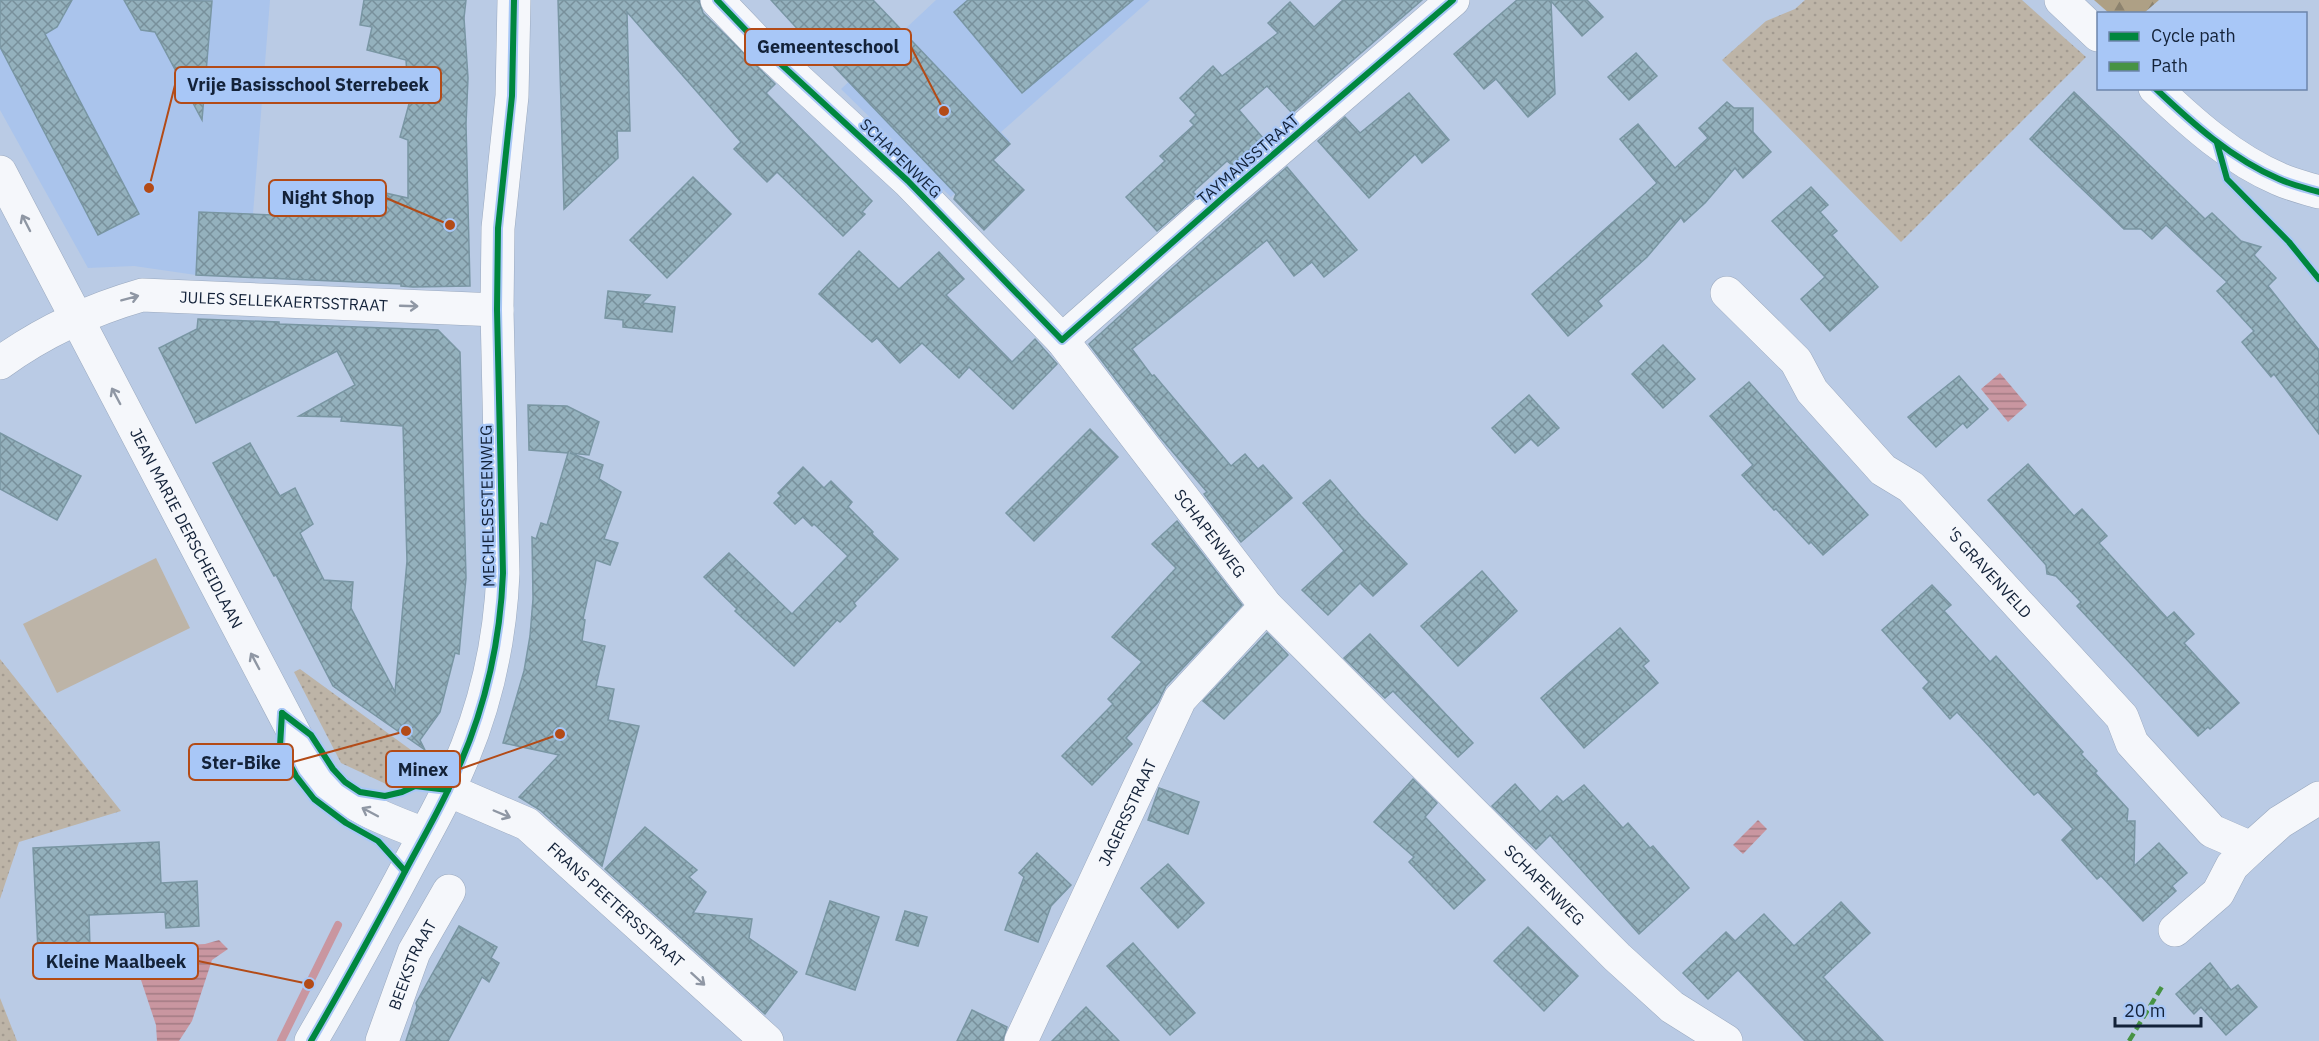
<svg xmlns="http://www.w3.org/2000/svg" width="2319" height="1041" font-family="'IBM Plex Sans',sans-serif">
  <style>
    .built { fill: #aac4ec }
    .green { fill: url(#green-dots) }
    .forest { fill: url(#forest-firs) }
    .pitch { fill: #bdb4a7 }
    .water { fill: url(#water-rules) }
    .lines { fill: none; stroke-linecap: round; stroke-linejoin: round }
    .stream { stroke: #c996a0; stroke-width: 8 }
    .building { fill: url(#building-cross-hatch); stroke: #7996a3; stroke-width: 1.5 }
    .minor-casing { stroke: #9aa9bf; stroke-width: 34 }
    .major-casing { stroke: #9aa9bf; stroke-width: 34 }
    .minor { stroke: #f5f7fb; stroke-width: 33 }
    .major { stroke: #f5f7fb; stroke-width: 33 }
    .quiet { stroke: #479344; stroke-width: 4.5; stroke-dasharray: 9 4.5; stroke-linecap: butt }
    .cycleway-casing { stroke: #a8c7f7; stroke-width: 10 }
    .cycleway { stroke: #00873e; stroke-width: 6 }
    .oneway { stroke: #8f97a4 }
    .labels { text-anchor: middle; stroke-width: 4.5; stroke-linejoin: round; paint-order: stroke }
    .street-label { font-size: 16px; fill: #132239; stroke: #a8c7f7 }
    .leader { fill: none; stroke: #b34b17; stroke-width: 2 }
    .callout-dot { fill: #b34b17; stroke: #a8c7f7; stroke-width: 2 }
    .callout { fill: #a8c7f7; stroke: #b34b17; stroke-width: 2 }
    .callout-label { font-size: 18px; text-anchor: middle; font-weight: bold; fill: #132239 }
  </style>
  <defs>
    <pattern id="green-dots" width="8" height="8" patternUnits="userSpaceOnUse" patternTransform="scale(1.5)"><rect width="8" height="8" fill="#bdb4a7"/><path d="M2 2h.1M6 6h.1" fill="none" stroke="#a29a90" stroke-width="1.8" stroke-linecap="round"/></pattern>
    <pattern id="forest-firs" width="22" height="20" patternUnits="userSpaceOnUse" patternTransform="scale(1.5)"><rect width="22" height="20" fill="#aea085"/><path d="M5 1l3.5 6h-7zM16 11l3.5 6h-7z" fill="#8c826e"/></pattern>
    <pattern id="water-rules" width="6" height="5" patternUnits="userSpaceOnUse" patternTransform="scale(1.5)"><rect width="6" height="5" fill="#c996a0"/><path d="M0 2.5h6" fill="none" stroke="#a27a83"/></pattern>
    <pattern id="building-cross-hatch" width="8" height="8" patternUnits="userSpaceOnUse" patternTransform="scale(1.5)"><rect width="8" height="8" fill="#94b1bd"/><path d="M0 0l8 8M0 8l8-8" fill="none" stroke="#78909b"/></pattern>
  </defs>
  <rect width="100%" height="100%" fill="#bacbe5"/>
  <g class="built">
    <path d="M0,0H270L248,277L196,275L134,266L88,268L0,110Z"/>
    <path d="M936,0H1150L1001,132L1010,141L951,197L841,89Z"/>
  </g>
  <g class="green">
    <path d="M1805,0H2022L2086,57L1901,242L1722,60L1766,21L1795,9Z"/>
    <path d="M0,659L121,811L19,842L0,899Z"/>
    <path d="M300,669L422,758L417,767L386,784L341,763L294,672Z"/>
    <path d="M0,998L17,1041H0Z"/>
  </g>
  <path class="forest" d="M2094,0H2159L2144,13L2110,14Z"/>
  <path class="pitch" d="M156,558L190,628L57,693L23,624Z"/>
  <g class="water">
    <path d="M2000,373L2027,405L2008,422L1981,389Z"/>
    <path d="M1758,820L1767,829L1743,854L1733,845Z"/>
    <path d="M219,940L228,949L212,960L192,1021L179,1041H157L156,1025L139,974L146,947L205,944Z"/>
  </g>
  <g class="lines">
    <path class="stream" d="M281,1041L338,925"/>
  </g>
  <g class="building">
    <path d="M0,0H72L57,27L45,34L139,214L98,235L0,47Z"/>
    <path d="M124,0L212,1L202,120L155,32L141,30Z"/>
    <path d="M364,0H466L464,18L468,78L466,124L470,286L413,287L401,286V284L196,275L199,212L352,218L354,186L408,198V140L400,137L409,104L406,60L367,50L372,27L360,25Z"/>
    <path d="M558,0H699L703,13L775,84L766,93L872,201L862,212L865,214L843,236L777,172L767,182L734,149L741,142L627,12L630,131H617L618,158L564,209Z"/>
    <path d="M771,0H873L1010,144L993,160L1024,190L984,230L954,199L956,194L826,58L825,59Z"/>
    <path d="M968,0H1133L1022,93L954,12Z"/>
    <path d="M1343,0H1422L1292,113L1267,86L1239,110L1263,138L1232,165L1227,161L1193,192L1197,196L1157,231L1126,197L1165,161L1160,156L1194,125L1190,121L1196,115L1180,98L1213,66L1222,76L1278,33L1268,23L1290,2L1314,27Z"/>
    <path d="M1517,0H1587L1603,17L1582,36L1551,1L1555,94L1528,117L1496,79L1484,89L1454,54Z"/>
    <path d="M1636,53L1657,76L1629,100L1608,77Z"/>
    <path d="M2074,92L2205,219L2212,213L2241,241L2261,247L2254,255L2276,278L2268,286L2319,350V434L2274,374L2271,377L2242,342L2254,331L2217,291L2227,282L2166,225L2152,239L2141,229H2124L2030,139Z"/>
    <path d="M1409,93L1449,140L1422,163L1415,154L1369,198L1318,141L1345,117L1360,133Z"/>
    <path d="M1727,102L1734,108H1753V132L1771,152L1743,178L1735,168L1705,203L1684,222L1681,217L1647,257L1598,301L1602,306L1568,336L1532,294L1657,183L1620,139L1638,124L1675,168L1708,138L1699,128Z"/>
    <path d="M1287,167L1357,250L1324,277L1312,262L1294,276L1267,240L1132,349L1152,376L1154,375L1231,466L1245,454L1258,469L1263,465L1292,498L1241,542L1204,494L1207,492L1160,437L1089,344L1167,273Z"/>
    <path d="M693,177L731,214L667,278L630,240Z"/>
    <path d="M1811,187L1828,205L1820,212L1837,231L1832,235L1878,287L1830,331L1801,299L1825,277L1772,221Z"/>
    <path d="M859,251L899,289L939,252L964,279L946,295L1012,362L1035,339L1057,364L1013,409L969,367L959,378L922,343L900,363L877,338L872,342L819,294Z"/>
    <path d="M608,291L650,295L642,303L675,307L672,332L623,327V320L605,318Z"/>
    <path d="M198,319L279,322V324L438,330L460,352L466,578L459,654L455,653L440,712L420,740L425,750L333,686L276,575L274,576L213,463L250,443L280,496L295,488L313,524L300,533L324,580L353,582L351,608L395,692L407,561L403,426L341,421L342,417L299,416L355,385L337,351L196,423L159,348L197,329Z"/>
    <path d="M1663,345L1695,379L1663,408L1632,374Z"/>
    <path d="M1959,376L1988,409L1967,428L1963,423L1936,447L1908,417Z"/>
    <path d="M1749,382L1868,515L1823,555L1811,542L1809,544L1776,509L1774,510L1742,475L1753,465L1710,416Z"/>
    <path d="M1529,395L1559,428L1538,446L1531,439L1515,453L1492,428Z"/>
    <path d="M528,405L567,406L599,422L589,455L570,453L603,465L599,479L621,492L604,539L618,543L610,565L596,560L583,619L585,620L582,641L605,646L596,686L614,689L608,720L639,726L602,866L540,810L519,797L559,755L503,743L524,671L530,636L533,599L532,537L536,539L541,523L547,525L568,453L529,450Z"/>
    <path d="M1090,429L1118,457L1034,541L1006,513Z"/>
    <path d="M0,433L81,476L57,520L0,489Z"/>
    <path d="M2028,464L2074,516L2082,509L2107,536L2099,543L2167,618L2174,612L2194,634L2184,643L2239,703L2210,729L2208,727L2198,736L2077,606L2081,602L2056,576L2047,574L2046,565L1988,500Z"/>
    <path d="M803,467L824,488L831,481L852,502L848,507L873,532L872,534L898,559L854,603L856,606L840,622L837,620L794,666L735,611L737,609L704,577L729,553L792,614L848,556L814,524L812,526L803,517L795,524L774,503L781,496L778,493Z"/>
    <path d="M1330,480L1361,516L1407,564L1373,596L1360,583L1328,615L1302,590L1344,551L1303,503Z"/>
    <path d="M1177,521L1242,605L1166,686L1158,702L1126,738L1132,744L1092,785L1062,756L1113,704L1108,699L1142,662L1112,637L1176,568L1152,544Z"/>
    <path d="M1482,571L1517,611L1458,666L1421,626Z"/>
    <path d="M1932,585L1951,605L1944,611L1990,662L1996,656L2083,752L2081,754L2097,771L2095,773L2128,809L2127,821H2135L2134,866L2159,843L2187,873L2172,886L2176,891L2143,921L2101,876L2097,879L2062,840L2073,829L2038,792L2034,795L1957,712L1950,719L1923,688L1929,682L1882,630Z"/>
    <path d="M1620,628L1649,661L1643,666L1658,683L1584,748L1541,698Z"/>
    <path d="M1267,633L1288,655L1224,719L1203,701Z"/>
    <path d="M1370,634L1473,743L1458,757L1393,691L1385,698L1344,658Z"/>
    <path d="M1413,779L1437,803L1425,817L1485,880L1454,909L1409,862L1414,857L1374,822Z"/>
    <path d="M1515,784L1540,812L1557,796L1563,802L1584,785L1623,828L1628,823L1650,848L1653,846L1689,888L1639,934L1550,835L1536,849L1492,806Z"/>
    <path d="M1159,788L1199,802L1188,834L1148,820Z"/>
    <path d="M645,827L697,870L689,877L706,892L693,913L752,919L749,938L797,972L765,1014L605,869Z"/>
    <path d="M159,842L161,883L197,881L199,926L166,928L165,912L89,915L90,948L38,950L33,848Z"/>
    <path d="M1037,853L1071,885L1051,906L1038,942L1005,930L1024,877L1019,873Z"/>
    <path d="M1168,864L1204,903L1178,928L1141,888Z"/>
    <path d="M830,901L879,917L855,990L806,974Z"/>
    <path d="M1841,902L1870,933L1823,977L1883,1041H1805L1738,970L1708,999L1683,973L1726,932L1735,941L1764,914L1794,946Z"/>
    <path d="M905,911L927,917L918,946L896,940Z"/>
    <path d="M459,926L497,947L491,958L499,963L489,982L482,977L448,1041H406L417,1007L416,1003Z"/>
    <path d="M1528,927L1578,976L1544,1011L1494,961Z"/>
    <path d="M1133,943L1195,1013L1170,1035L1107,966Z"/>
    <path d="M2210,963L2231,990L2238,985L2257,1007L2226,1035L2201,1007L2194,1014L2176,994Z"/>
    <path d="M1086,1007L1119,1041H1052Z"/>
    <path d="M972,1010L1007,1027L1003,1041H957Z"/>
  </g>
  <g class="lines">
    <defs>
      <g id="minor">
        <path id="s1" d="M717,0L759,44L908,181L1062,340L1266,606L1617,957L1672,1007L1726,1041"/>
        <path d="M2061,0L2098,35"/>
        <path d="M2155,88C2192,123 2232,159 2279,179C2292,185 2306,188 2319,192"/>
        <path id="s2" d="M0,172L314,771C344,804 384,819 424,834"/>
        <path id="s3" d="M1727,293L1796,361L1812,391L1883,470L1911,487L2122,717L2132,743L2212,831L2251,848L2280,822L2319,798"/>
        <path d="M1062,340L1225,196L1453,0"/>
        <path id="s4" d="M0,363C44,331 90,310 142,295L497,310"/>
        <path id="s5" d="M448,790L527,824L767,1041"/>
        <path d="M2175,930L2218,893L2232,866L2251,848"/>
        <path id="s6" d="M382,1041L414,952L449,891"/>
        <path id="s7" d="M1021,1041L1180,699L1266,606"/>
      </g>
      <path id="major" d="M311,1041C342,988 371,935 400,881C416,850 434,820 449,788C482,721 500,648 503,573L497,310L498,228L512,96L514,0"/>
    </defs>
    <use href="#minor" class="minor-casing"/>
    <use href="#major" class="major-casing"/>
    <use href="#minor" class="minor"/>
    <use href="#major" class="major"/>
    <path class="quiet" d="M2129,1041L2163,985"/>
    <defs>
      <g id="cycleway">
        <path d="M717,0L759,44L908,181L1062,340L1225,196L1453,0"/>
        <path d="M2155,88C2192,123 2232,159 2279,179C2292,185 2306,188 2319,192"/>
        <path d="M2217,143L2227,179L2289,242L2319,279"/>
        <path d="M282,713L280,746L296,776L314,799L346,823L378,841L405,871"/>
        <path d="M282,713L311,735L333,769L345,782L360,792L385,796L402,792L415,786L448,790"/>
        <path d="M311,1041C342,988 371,935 400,881C416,850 434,820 449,788C482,721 500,648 503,573L497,310L498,228L512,96L514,0"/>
      </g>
    </defs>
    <use href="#cycleway" class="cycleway-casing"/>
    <use href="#cycleway" class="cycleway"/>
  </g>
  <defs><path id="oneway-shaft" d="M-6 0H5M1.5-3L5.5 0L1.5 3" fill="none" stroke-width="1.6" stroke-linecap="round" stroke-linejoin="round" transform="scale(1.5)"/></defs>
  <g class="oneway">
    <use href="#oneway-shaft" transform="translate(26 223) rotate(-117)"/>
    <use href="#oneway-shaft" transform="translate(130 298) rotate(-15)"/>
    <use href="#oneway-shaft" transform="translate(409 306) rotate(2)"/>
    <use href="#oneway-shaft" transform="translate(116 396) rotate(-118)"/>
    <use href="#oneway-shaft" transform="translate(255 661) rotate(-118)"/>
    <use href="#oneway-shaft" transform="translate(370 812) rotate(-152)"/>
    <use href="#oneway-shaft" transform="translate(502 814) rotate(23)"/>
    <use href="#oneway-shaft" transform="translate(698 979) rotate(42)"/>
  </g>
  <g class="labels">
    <g class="street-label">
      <text transform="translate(901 158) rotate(44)" y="6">SCHAPENWEG</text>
      <text transform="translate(1248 159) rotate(-41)" y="6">TAYMANSSTRAAT</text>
      <text dy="6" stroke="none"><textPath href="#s4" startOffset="300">JULES SELLEKAERTSSTRAAT</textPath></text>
      <text transform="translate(487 506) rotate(-91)" y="6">MECHELSESTEENWEG</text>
      <text dy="6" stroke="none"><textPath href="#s2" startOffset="402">JEAN MARIE DERSCHEIDLAAN</textPath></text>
      <text dy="6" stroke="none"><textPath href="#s1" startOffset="728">SCHAPENWEG</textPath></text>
      <text dy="6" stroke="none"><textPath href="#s3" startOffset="386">'S GRAVENVELD</textPath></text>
      <text dy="6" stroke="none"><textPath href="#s7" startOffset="252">JAGERSSTRAAT</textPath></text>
      <text dy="6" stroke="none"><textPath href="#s1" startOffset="1214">SCHAPENWEG</textPath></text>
      <text dy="6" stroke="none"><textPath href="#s5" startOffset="206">FRANS PEETERSSTRAAT</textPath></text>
      <text dy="6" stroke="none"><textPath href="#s6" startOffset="82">BEEKSTRAAT</textPath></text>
    </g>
  </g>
  <path class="leader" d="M944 111L911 47M149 188L175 85M450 225L386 198M406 731L293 762M560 734L460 769M309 984L198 961"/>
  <g class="callout-dot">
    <circle cx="944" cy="111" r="6"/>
    <circle cx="149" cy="188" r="6"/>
    <circle cx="450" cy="225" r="6"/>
    <circle cx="406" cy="731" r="6"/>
    <circle cx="560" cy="734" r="6"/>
    <circle cx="309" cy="984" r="6"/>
  </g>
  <g class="callout">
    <rect x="745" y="29" width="166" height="36" rx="6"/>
    <rect x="175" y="67" width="266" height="36" rx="6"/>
    <rect x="269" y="180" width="117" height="36" rx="6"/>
    <rect x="189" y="744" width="104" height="36" rx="6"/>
    <rect x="386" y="751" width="74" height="36" rx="6"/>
    <rect x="33" y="943" width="165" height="36" rx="6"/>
  </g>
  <g class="callout-label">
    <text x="828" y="53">Gemeenteschool</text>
    <text x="308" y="91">Vrije Basisschool Sterrebeek</text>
    <text x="328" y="204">Night Shop</text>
    <text x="241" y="769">Ster-Bike</text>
    <text x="423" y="776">Minex</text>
    <text x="116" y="968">Kleine Maalbeek</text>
  </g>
  <rect x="2097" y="12" width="210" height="78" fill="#a8c7f7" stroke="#6c85ab" stroke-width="1.5"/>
  <rect x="2109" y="32" width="30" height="9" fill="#00873e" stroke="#6c85ab" stroke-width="1.5"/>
  <text x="2151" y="42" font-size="18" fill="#132239">Cycle path</text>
  <rect x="2109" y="62" width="30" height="9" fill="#479344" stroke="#6c85ab" stroke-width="1.5"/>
  <text x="2151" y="72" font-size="18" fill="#132239">Path</text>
  <path d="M2115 1017v9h86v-9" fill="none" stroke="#132239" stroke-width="3"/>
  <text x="2124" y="1017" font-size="18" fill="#132239" stroke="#a8c7f7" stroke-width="4.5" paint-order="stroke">20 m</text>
</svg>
